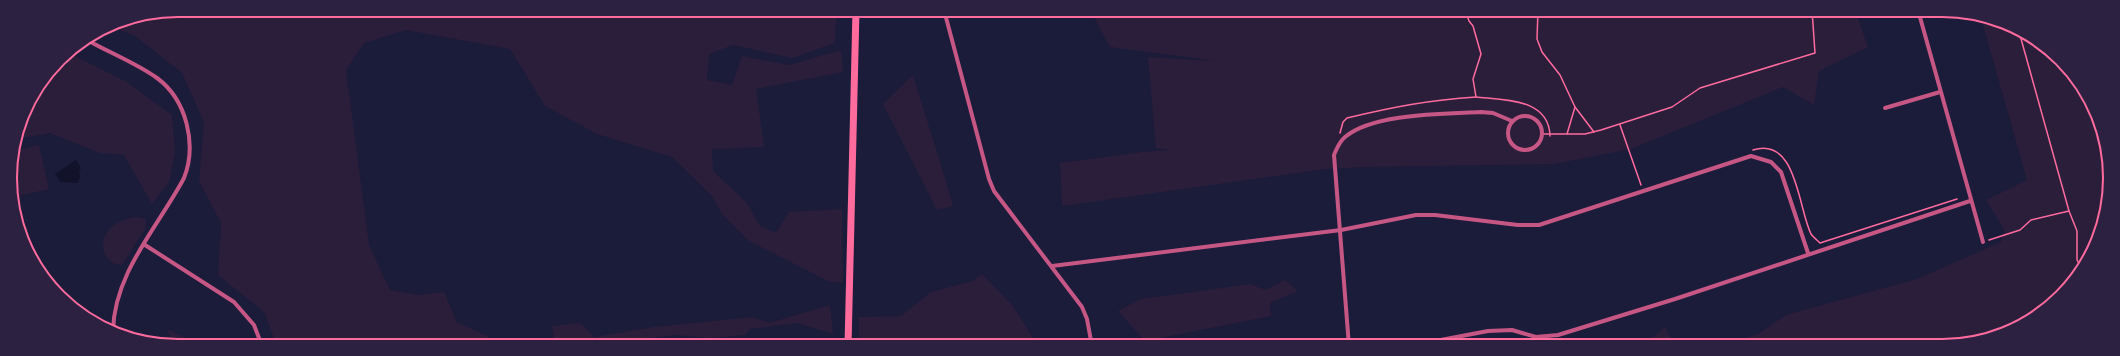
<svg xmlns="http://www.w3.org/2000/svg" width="2120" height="356" font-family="'Nunito Sans',sans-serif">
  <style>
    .green { fill: #2a1e3b }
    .water { fill: #12122b }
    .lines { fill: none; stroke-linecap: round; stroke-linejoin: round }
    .path { stroke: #ff6b9d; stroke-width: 1.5 }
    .minor { stroke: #c65784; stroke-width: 4 }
    .primary { stroke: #ff6b9d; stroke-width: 7 }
    .rim { fill: none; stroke: #ff6b9d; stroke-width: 2 }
  </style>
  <rect width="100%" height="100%" fill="#1b1b3a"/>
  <g class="green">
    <path d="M178,10H837L835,43L792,58L733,45L709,54L707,80L732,85L742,56L789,65L841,50L843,72L756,89L764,147L712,149L713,171L746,202L760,226L776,233L789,212L842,209L843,283L830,282L749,241L722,214L712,196L672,157L597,134L545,106L510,49L406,30L364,43L346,70L369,245L390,290L418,295L444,292L457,322L487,336L492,346H277L264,312L218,275L221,223L199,181L204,122L182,73L135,36L109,26L114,23Z"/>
    <path d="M1090,10H1855L1868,47L1819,71L1814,105L1783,87L1631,149L1554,164L1366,167L1326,169L1062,206L1060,163L1142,152L1170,150L1156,148L1148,57L1217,61L1110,47Z"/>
    <path d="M1981,18L2017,27L2068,67L2092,108L2108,195L2097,243L2061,297L2016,329L1953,346H1720L1758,334L1786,315L1917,279L2001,242L2004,229L1986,200L2027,180Z"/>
    <path d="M69,53L125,81L172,115L175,153L169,182L152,204L124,155L100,153L50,133L17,139L23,113L59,59Z"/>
    <path d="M913,75C926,119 941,162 953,206L937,210L883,104Z"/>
    <path d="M39,145L49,189L14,197L10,167L14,151Z"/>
    <path d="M135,217L146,219L145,229L122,265C103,265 97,241 110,229C116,222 126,219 135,217Z"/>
    <path d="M982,274L1013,306L1038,346H859V317L901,316L931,292L973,281Z"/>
    <path d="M1285,280L1298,291L1270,303L1271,316L1145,341L1118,311L1141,299L1251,284L1265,290Z"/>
    <path d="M830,305L833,334L797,323L750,329L745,335L711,338L675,335L632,340L631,346H555L552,326L580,323L595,337L654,327L753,317L769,323Z"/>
    <path d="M1665,327L1675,346H1642Z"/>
    <path d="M167,329L202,346H174Z"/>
  </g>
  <path class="water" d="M76,160L81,168L79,172L80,177L78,183L61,182L55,174Z"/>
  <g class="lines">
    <g class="path">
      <path d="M1465,10L1469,21L1473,26L1481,54L1473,79L1476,97C1504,100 1549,98 1550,136"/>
      <path d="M1538,10L1537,39L1542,52L1560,75L1575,107L1567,134"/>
      <path d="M2018,28L2069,211L2077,231V260L2081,267"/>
      <path d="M1575,107L1594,132"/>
      <path d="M1620,125L1641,185"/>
      <path d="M1340,133L1343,122L1347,118C1393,107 1429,100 1476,97"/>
      <path d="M1542,134H1585L1601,130L1672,107L1700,88L1815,53L1812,10"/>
      <path d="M1753,150C1797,136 1798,208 1811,234C1813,237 1817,240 1820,243L1957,199"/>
      <path d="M1989,240L2020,230L2031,220L2069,211"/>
    </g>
    <g class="minor">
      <path d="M944,10L989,179L994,191L1082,307L1087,319L1092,346"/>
      <path d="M1918,10L1983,242"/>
      <path d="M87,40C110,53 136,63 157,78C187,100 197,145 184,178C158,227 114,273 113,331"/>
      <path d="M1885,108L1940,92"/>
      <circle cx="1525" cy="133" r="17"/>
      <path d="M145,245L234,302L254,325L262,346"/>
      <path d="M1052,266L1341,230L1416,215H1435L1518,225H1539L1751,156L1771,162L1781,172L1808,253"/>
      <path d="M1349,346L1334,155C1337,148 1339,142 1345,137C1373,113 1445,114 1481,112L1493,113L1512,121"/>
      <path d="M1409,346L1488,331L1512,330L1536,337L1558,335L1675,299L1970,201"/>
    </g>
    <path class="primary" d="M848,346L856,10"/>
  </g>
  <path d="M0 0H2120V356H0ZM178 17H1942A161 161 0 0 1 2103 178V178A161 161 0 0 1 1942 339H178A161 161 0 0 1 17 178V178A161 161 0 0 1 178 17Z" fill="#2d2142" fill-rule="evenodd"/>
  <path class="rim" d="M178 17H1942A161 161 0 0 1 2103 178V178A161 161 0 0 1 1942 339H178A161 161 0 0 1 17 178V178A161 161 0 0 1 178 17Z"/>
</svg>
